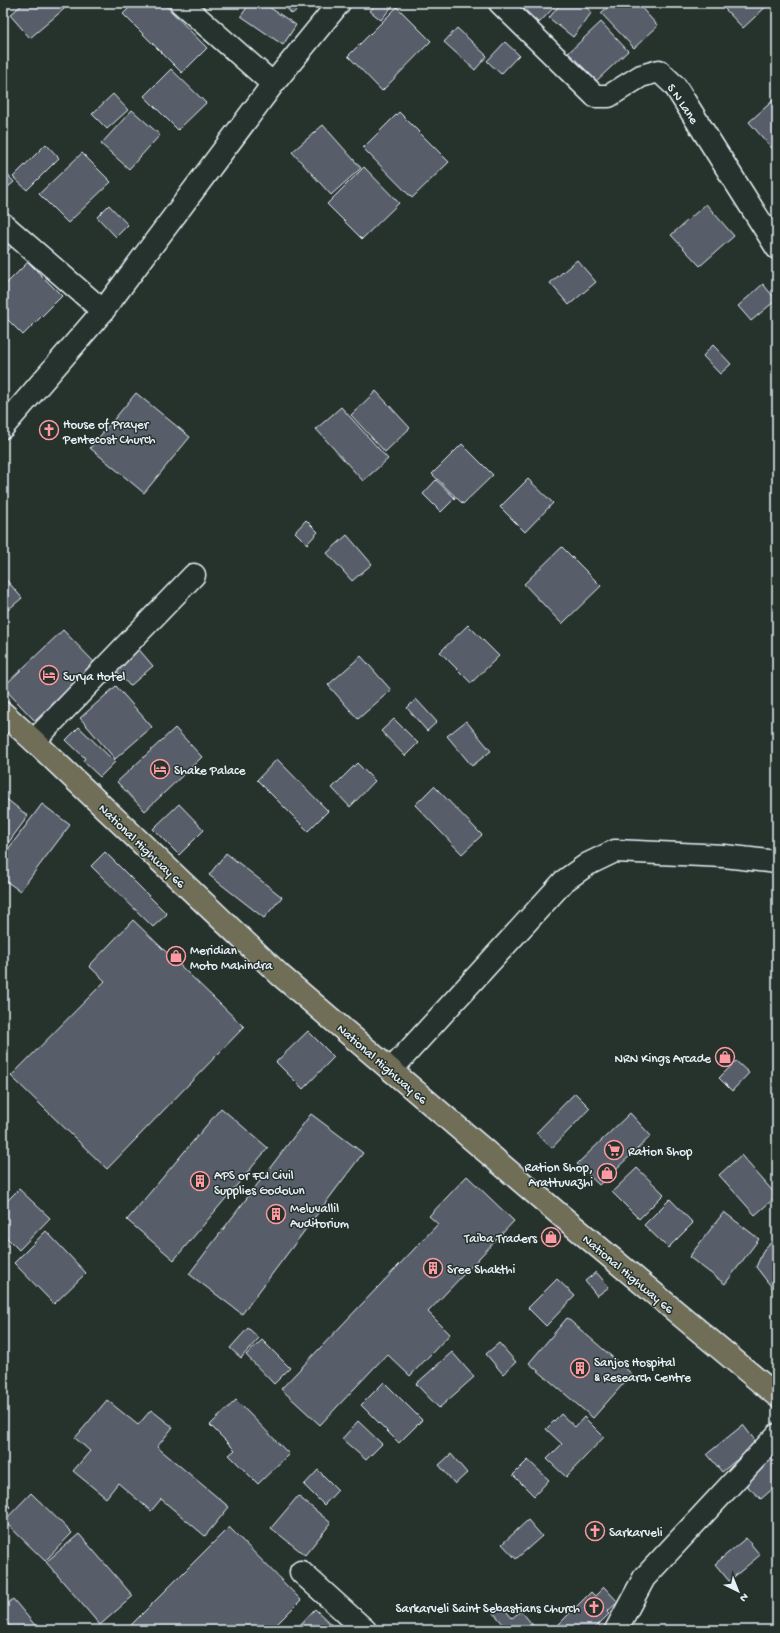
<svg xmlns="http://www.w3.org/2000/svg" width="780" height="1633" font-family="'Gochi Hand',sans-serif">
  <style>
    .building { fill: #595d6a; stroke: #e8f1f8 }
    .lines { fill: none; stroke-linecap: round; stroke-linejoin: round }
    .street-casing { stroke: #e8f1f8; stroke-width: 25 }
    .secondary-casing { stroke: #e8f1f8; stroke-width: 25 }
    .primary-casing { stroke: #e8f1f8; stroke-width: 25 }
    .street { stroke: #26332d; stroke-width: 22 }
    .secondary { stroke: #26332d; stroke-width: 22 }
    .primary { stroke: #716e59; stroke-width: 22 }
    .labels { text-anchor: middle; stroke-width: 3; stroke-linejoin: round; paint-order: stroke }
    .street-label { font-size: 13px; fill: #e8f1f8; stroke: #26332d }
    .poi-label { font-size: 13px; fill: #e8f1f8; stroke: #26332d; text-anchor: start }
  </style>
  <rect width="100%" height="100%" fill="#26332d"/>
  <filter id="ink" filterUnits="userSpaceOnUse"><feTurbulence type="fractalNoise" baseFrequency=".025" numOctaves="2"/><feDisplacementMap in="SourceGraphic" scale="8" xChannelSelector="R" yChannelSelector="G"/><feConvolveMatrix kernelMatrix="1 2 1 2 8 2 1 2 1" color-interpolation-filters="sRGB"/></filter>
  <g filter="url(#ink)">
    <g class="building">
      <path d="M24,3H71L30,38L10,15Z"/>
      <path d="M134,3H163L207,48L182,73L123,14Z"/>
      <path d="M250,3H263L296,25L283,45L241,16Z"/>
      <path d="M282,3H304V4L292,14Z"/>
      <path d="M376,3H395L381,20L370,11Z"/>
      <path d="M518,3H558L539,23Z"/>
      <path d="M561,3H580L592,12L573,37L549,18Z"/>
      <path d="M612,3H637L658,26L634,48L601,13Z"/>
      <path d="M730,3H770L743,28L724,8Z"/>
      <path d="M397,7L431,41L382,91L348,56Z"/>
      <path d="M601,22L628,51L592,85L565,56Z"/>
      <path d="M457,28L487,56L475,70L444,42Z"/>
      <path d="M505,42L519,55L501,74L487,61Z"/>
      <path d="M171,69L206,103L178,130L144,96Z"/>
      <path d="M113,94L128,110L107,129L92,114Z"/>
      <path d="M777,97V154L749,122Z"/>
      <path d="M132,110L160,135L129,169L101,144Z"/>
      <path d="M399,112L449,162L412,198L363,148Z"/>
      <path d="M323,125L361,168L331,195L292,152Z"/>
      <path d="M46,144L59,158L27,190L13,177Z"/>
      <path d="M82,153L111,182L68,223L39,194Z"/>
      <path d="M364,167L399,203L362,239L327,204Z"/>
      <path d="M3,170L14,182L3,191Z"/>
      <path d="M706,204L734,236L700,266L671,235Z"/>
      <path d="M109,205L128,225L116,237L97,217Z"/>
      <path d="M3,233L14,244L3,256Z"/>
      <path d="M577,260L596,282L569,305L550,283Z"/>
      <path d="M28,262L62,296L23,335L3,315V287Z"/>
      <path d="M763,284L776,300L751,321L738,306Z"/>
      <path d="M713,345L731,364L720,374L703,356Z"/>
      <path d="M376,391L410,428L385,452L351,415Z"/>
      <path d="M136,393L190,437L144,493L90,448Z"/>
      <path d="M341,407L388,459L363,481L316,429Z"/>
      <path d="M462,444L493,475L463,504L432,474Z"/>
      <path d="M528,479L553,503L525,532L500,507Z"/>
      <path d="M436,480L455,498L441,512L423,494Z"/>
      <path d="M306,520L318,532L307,544L295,532Z"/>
      <path d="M347,535L372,564L352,581L327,553Z"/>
      <path d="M562,547L601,586L562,624L524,584Z"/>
      <path d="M3,576L22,598L3,614Z"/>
      <path d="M468,625L499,656L471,683L440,652Z"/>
      <path d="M63,630L95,663L35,721L3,687Z"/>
      <path d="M136,646L153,666L130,686L113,667Z"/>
      <path d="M361,656L391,690L358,719L328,685Z"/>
      <path d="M116,686L152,727L115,759L80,718Z"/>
      <path d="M416,699L437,722L427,731L407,708Z"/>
      <path d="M394,719L418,743L405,756L381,731Z"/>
      <path d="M466,721L491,751L472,766L447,736Z"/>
      <path d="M79,727L115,762L100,777L83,761L85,758L66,740Z"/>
      <path d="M175,728L202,757L145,811L117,782Z"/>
      <path d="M277,759L328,811L308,831L257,780Z"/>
      <path d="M357,763L375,781L350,807L332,788Z"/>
      <path d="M434,786L482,835L462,854L415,805Z"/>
      <path d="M4,797L28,816L3,850V798Z"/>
      <path d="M42,804L70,825L20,891L3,879V856Z"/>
      <path d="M179,804L204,830L179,855L153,829Z"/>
      <path d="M105,852L167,914L153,927L91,866Z"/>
      <path d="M226,853L282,897L264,918L209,875Z"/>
      <path d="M133,920L244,1027L107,1169L11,1076L105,981L89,966Z"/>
      <path d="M308,1031L334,1057L303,1089L276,1062Z"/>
      <path d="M736,1061L749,1073L732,1091L719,1078Z"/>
      <path d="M575,1093L590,1108L552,1148L536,1133Z"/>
      <path d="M221,1108L268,1148L174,1260L127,1220Z"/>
      <path d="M630,1113L651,1136L599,1185L577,1164Z"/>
      <path d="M311,1114L363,1153L242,1314L189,1274Z"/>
      <path d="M741,1155L777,1196L755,1215L719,1175Z"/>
      <path d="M637,1168L664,1194L639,1219L612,1192Z"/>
      <path d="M467,1176L514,1221L428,1312L450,1334L410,1376L387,1354L320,1425L281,1389L438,1224L429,1216Z"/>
      <path d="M19,1189L50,1218L19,1250L3,1234V1205Z"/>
      <path d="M670,1199L693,1223L668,1248L644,1225Z"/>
      <path d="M724,1212L759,1239L725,1284L689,1257Z"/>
      <path d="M46,1231L86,1273L54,1304L14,1263Z"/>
      <path d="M777,1237V1294L756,1267L764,1249Z"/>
      <path d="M596,1272L609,1287L597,1296L585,1281Z"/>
      <path d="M557,1279L575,1296L546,1326L528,1308Z"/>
      <path d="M567,1318L632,1374L593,1418L529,1363Z"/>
      <path d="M248,1328L259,1338L241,1358L230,1348Z"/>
      <path d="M262,1340L290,1368L274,1384L246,1355Z"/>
      <path d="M499,1343L516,1362L503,1374L486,1354Z"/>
      <path d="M452,1352L474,1377L439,1408L416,1384Z"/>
      <path d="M384,1382L422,1420L399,1443L361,1405Z"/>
      <path d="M107,1400L138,1425L151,1410L173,1427L157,1447L229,1507L205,1536L161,1499L151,1511L118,1483L106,1498L73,1471L90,1451L75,1438Z"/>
      <path d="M236,1400L289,1454L258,1484L229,1455L235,1450L210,1425Z"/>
      <path d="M561,1414L575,1427L584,1417L604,1437L566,1477L547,1459L562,1444L546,1429Z"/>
      <path d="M358,1421L382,1444L366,1460L342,1439Z"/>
      <path d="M743,1425L757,1443L722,1472L707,1454Z"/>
      <path d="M777,1450V1485L761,1499L748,1487V1477Z"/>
      <path d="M451,1454L467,1473L455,1484L439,1465Z"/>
      <path d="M528,1460L549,1480L534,1496L513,1475Z"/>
      <path d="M318,1470L338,1490L324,1505L304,1485Z"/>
      <path d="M31,1493L72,1533L45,1561L4,1521Z"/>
      <path d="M298,1496L331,1523L305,1555L271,1528Z"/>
      <path d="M3,1499L10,1507L3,1513Z"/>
      <path d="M528,1520L542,1536L516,1559L502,1544Z"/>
      <path d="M229,1527L301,1600L271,1630H126Z"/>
      <path d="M79,1534L133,1596L100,1625L46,1562Z"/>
      <path d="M746,1538L760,1555L729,1581L715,1564Z"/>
      <path d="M604,1587L618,1602L607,1612L609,1614L593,1630H564L559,1624L591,1592L595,1596Z"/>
      <path d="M13,1599L39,1630H13L3,1618V1607Z"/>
      <path d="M501,1605L512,1618L521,1611L537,1630H508L493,1612Z"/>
      <path d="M315,1609L337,1630H295Z"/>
    </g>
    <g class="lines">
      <defs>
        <g id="street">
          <path d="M181,3L273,84"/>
          <path d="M500,3L595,96H609L641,76L659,71L675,86L777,248"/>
          <path d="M3,224L103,311"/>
          <path d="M34,741L194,575"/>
          <path d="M391,1070L564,881L588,864L615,851L724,856L777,862"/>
          <path d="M301,1572L365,1630"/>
          <path d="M616,1630L644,1578L777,1435"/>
        </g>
        <path id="secondary" d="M3,427L103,311L273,84L339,3"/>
        <path id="primary" d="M3,713L34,741L280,975L559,1214L777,1396"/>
      </defs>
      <use href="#street" class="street-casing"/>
      <use href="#secondary" class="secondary-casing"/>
      <use href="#primary" class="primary-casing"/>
      <use href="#street" class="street"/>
      <use href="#secondary" class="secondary"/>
      <use href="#primary" class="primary"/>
    </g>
  </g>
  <defs>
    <symbol id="church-ring" viewBox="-11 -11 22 22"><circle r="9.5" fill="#26332d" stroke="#ff9aa2" stroke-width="1.5"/><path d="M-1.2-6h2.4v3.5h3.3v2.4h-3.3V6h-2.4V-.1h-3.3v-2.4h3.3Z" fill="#ff9aa2"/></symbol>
    <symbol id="hotel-ring" viewBox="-11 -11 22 22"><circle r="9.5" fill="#26332d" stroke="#ff9aa2" stroke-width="1.5"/><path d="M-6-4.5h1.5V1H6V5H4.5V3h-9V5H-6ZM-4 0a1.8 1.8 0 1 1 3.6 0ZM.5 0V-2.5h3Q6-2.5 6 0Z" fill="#ff9aa2"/></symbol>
    <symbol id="shop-ring" viewBox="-11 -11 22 22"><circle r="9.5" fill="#26332d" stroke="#ff9aa2" stroke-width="1.5"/><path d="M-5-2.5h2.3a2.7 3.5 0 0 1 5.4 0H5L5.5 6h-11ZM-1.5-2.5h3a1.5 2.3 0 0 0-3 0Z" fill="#ff9aa2"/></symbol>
    <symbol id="supermarket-ring" viewBox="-11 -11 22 22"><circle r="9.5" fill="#26332d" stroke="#ff9aa2" stroke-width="1.5"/><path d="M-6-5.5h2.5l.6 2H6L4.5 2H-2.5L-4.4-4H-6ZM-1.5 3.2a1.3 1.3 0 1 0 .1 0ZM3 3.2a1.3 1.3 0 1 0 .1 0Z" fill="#ff9aa2"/></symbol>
    <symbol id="building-ring" viewBox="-11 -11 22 22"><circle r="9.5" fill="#26332d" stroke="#ff9aa2" stroke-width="1.5"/><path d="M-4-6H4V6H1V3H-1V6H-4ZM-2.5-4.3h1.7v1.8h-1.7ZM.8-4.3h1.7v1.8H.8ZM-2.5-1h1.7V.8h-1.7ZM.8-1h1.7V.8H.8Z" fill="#ff9aa2"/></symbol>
  </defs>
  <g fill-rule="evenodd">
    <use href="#church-ring" x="38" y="419" width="22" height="22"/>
    <use href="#hotel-ring" x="38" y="664" width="22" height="22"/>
    <use href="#hotel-ring" x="149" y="758" width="22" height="22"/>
    <use href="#shop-ring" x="165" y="945" width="22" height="22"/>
    <use href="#shop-ring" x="714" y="1046" width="22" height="22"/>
    <use href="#supermarket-ring" x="603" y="1139" width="22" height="22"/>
    <use href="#shop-ring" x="596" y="1162" width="22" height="22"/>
    <use href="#building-ring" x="189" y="1170" width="22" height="22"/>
    <use href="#building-ring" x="265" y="1203" width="22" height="22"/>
    <use href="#shop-ring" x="540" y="1226" width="22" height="22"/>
    <use href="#building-ring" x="422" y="1257" width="22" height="22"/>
    <use href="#building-ring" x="569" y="1357" width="22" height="22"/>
    <use href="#church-ring" x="584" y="1520" width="22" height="22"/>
    <use href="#church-ring" x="583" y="1596" width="22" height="22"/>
  </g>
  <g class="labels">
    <g class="street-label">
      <text transform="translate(684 103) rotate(56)" y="5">S N Lane</text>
      <text transform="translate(143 845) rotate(44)" y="5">National Highway 66</text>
      <text transform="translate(383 1063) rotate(41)" y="5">National Highway 66</text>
      <text transform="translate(629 1273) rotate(40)" y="5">National Highway 66</text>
    </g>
    <g class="poi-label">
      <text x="63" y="428">House of Prayer<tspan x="63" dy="15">Pentecost Church</tspan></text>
      <text x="63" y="680">Surya Hotel</text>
      <text x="174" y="774">Shake Palace</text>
      <text x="190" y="954">Meridian<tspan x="190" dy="15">Moto Mahindra</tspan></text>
      <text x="711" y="1062" text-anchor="end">NRN Kings Arcade</text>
      <text x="628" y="1155">Ration Shop</text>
      <text x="593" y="1171" text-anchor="end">Ration Shop,<tspan x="593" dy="15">Arattuvazhi</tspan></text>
      <text x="214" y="1179">APS or FCI Civil<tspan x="214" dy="15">Supplies Godown</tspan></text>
      <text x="290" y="1212">Meluvallil<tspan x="290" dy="15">Auditorium</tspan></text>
      <text x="537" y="1242" text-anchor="end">Taiba Traders</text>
      <text x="447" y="1273">Sree Shakthi</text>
      <text x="594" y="1366">Sanjos Hospital<tspan x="594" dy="15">&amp; Research Centre</tspan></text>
      <text x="609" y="1536">Sarkarveli</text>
      <text x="580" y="1612" text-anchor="end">Sarkarveli Saint Sebastians Church</text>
    </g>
  </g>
  <rect width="780" height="1633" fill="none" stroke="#26332d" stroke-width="16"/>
  <rect x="8" y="8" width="764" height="1617" fill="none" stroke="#e8f1f8" stroke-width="1.5" filter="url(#ink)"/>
  <g transform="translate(738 1591) rotate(137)" stroke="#26332d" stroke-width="3" paint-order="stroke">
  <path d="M0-3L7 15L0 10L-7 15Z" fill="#e8f1f8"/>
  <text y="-6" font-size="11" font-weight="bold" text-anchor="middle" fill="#e8f1f8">N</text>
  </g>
</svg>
